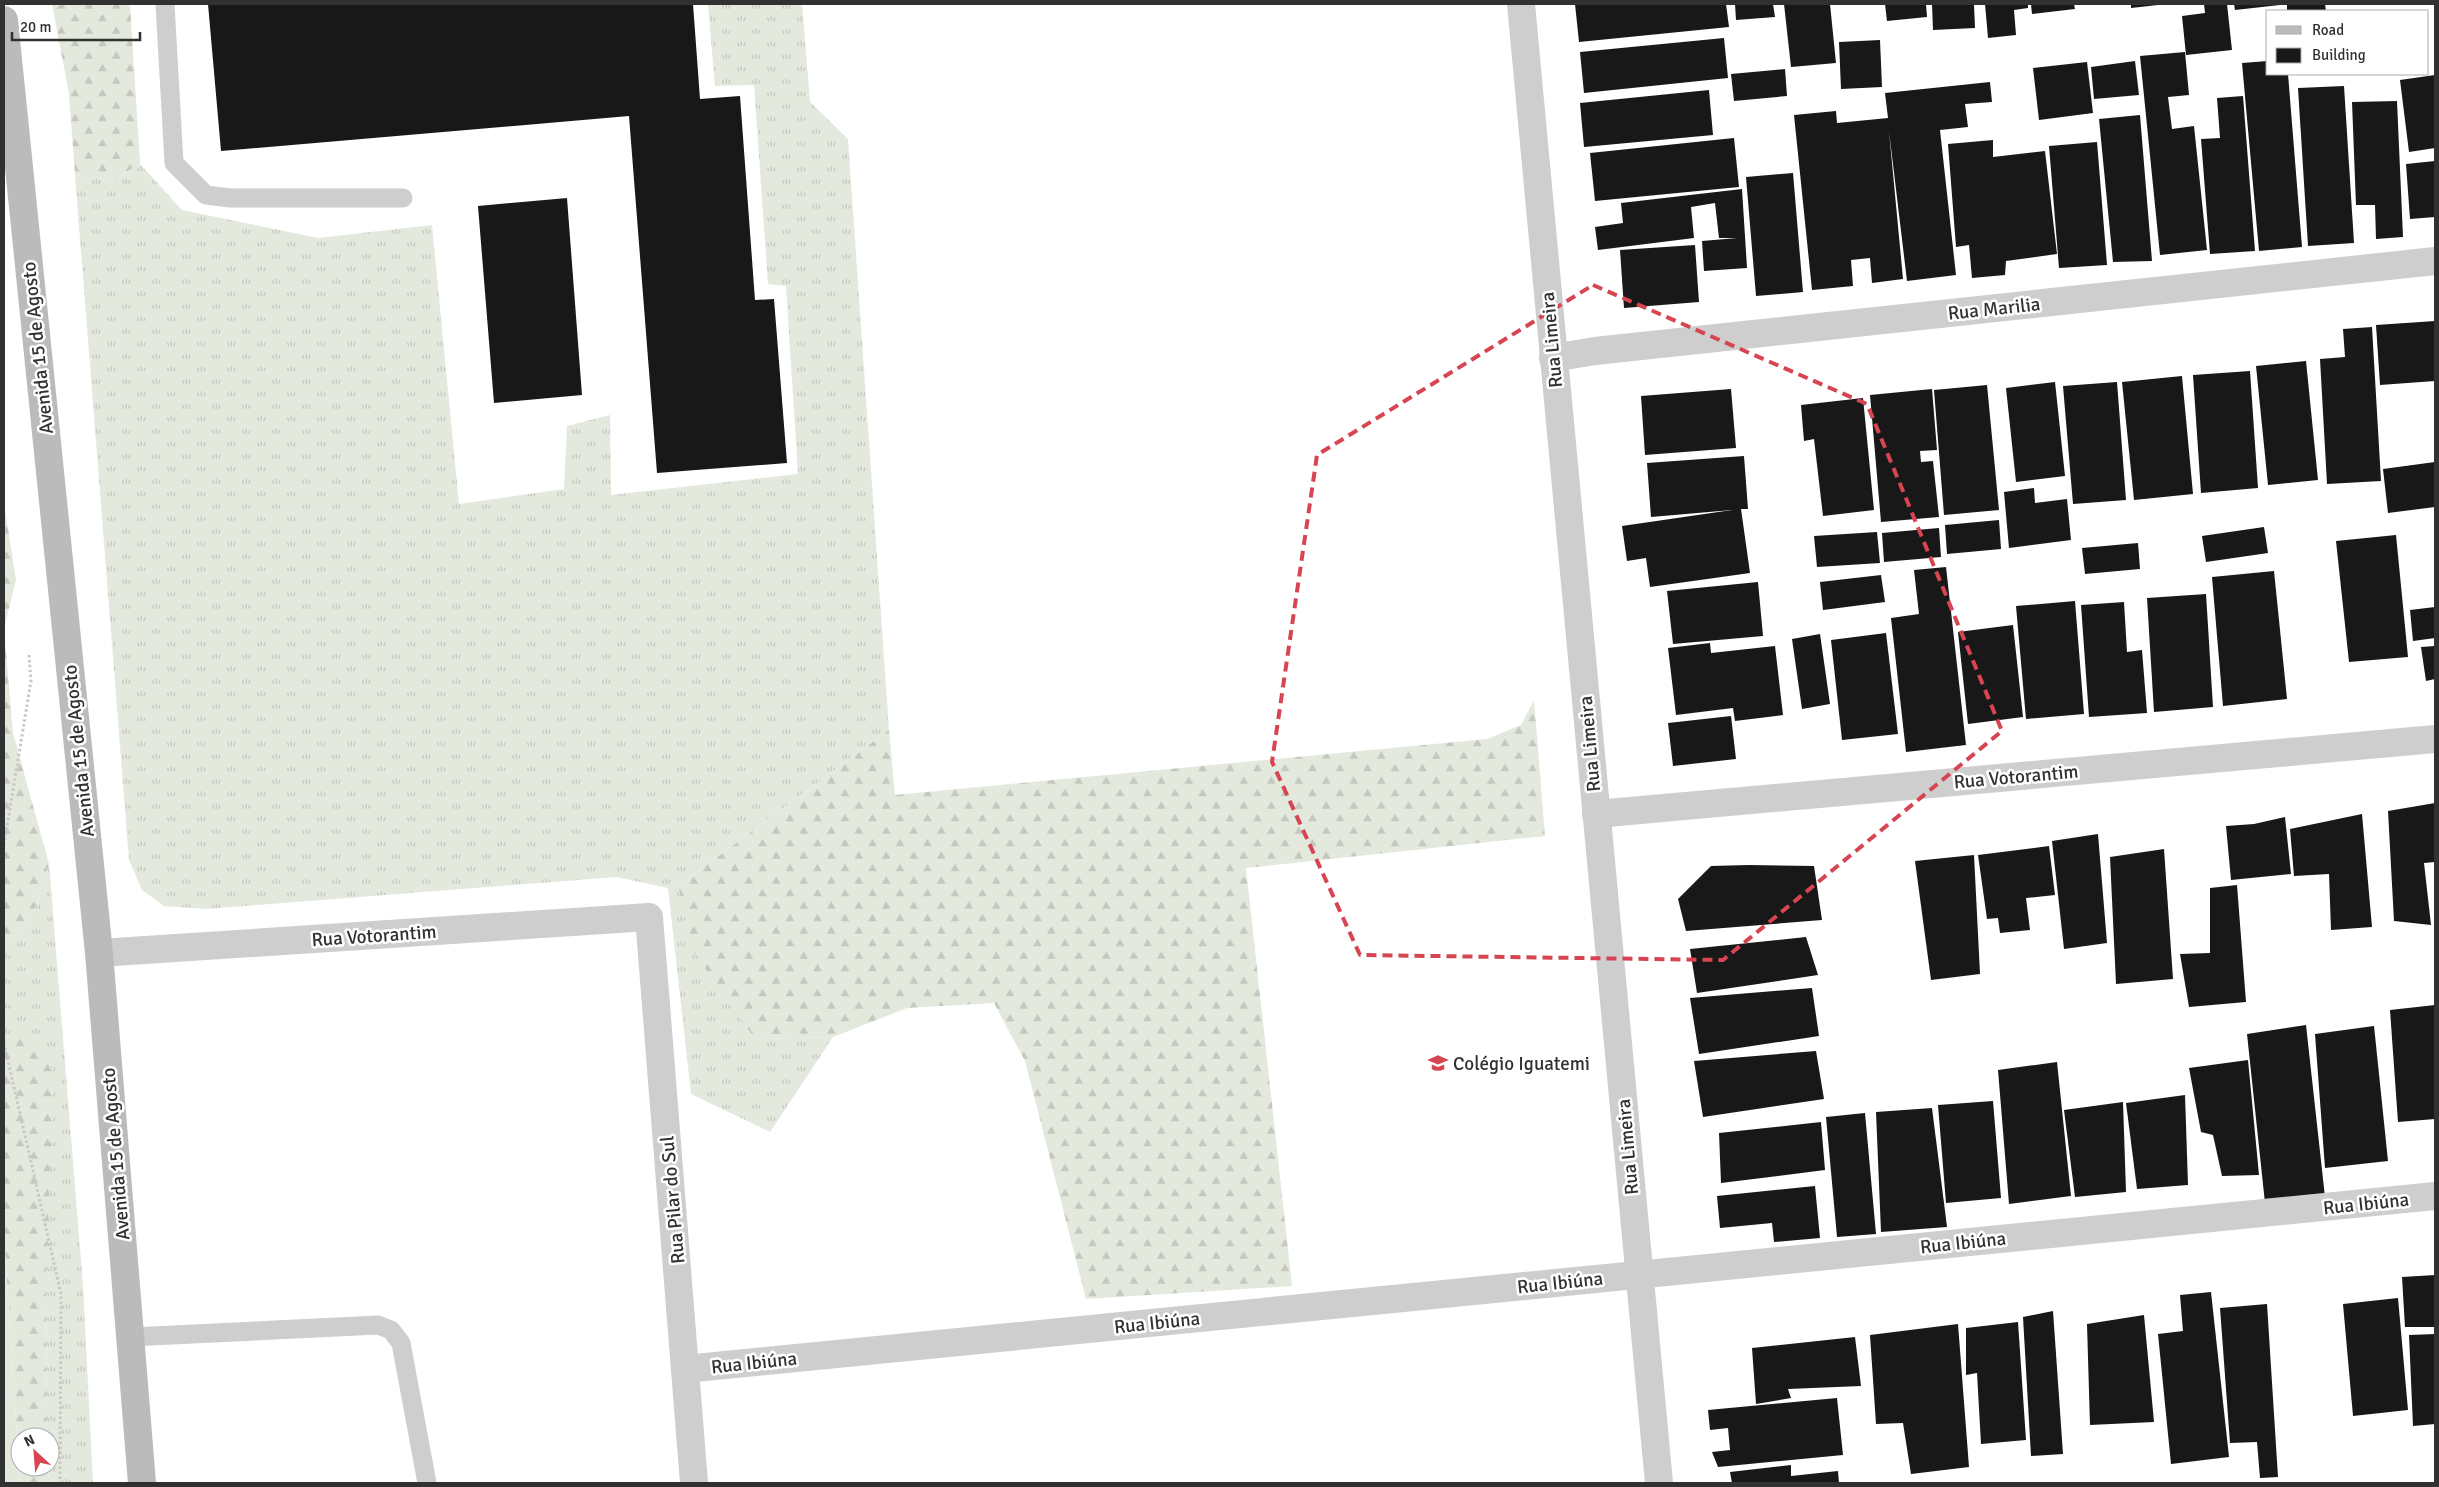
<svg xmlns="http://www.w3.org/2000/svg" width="2439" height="1487" font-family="Signika,sans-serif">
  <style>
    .grass { fill: url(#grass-tufts) }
    .forest { fill: url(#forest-firs) }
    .park { fill: #e4e9dd }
    .building { fill: #181818 }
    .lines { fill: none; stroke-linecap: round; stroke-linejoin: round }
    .path { stroke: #c8c8c8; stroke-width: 3; stroke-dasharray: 2.5 2.5; stroke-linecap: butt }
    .lane { stroke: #cecece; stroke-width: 19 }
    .street { stroke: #cecece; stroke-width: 28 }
    .secondary { stroke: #bbb; stroke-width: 28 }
    .marked { fill: none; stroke: #d64551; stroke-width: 4; stroke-dasharray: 10 6; stroke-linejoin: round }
    .labels { text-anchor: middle; stroke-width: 5; stroke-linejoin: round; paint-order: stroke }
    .street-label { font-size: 19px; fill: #313131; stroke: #fff }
    .poi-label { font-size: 19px; fill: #313131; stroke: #fff; text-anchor: start }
  </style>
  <defs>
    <pattern id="grass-tufts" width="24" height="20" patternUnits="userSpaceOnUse" patternTransform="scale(1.25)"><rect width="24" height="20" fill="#e4e9dd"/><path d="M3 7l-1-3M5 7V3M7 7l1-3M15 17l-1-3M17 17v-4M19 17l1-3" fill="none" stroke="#c4c8be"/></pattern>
    <pattern id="forest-firs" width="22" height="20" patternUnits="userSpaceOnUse" patternTransform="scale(1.25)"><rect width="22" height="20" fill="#e4e9dd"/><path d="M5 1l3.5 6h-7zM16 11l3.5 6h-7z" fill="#c4c8be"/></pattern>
  </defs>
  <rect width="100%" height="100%" fill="#fff"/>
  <g class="grass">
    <path d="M708,4H802L810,102L848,139L889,730L678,886L755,1039L833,1037L770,1132L691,1094L668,888L617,877L206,909L164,906L142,890L129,860L75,175L112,180L140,164L182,210L318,238L432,225L459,504L564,489L567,426L610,415L611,495L798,474L786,286L768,284L754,85L715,86Z"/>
    <path d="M49,864L83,1286L93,1483H48L50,1437H47L46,1279L40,1040L4,1038V940L17,938L37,903Z"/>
  </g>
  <g class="forest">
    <path d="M52,4H130L140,164L112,180L75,175L69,94Z"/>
    <path d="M4,503L16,580L4,629L13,733L49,864L37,903L17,938L4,940Z"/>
    <path d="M1534,700L1545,836L1246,868L1292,1286L1086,1299L1025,1061L994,1003L907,1008L833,1037L755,1039L694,953L678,886L889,730L895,795L1487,739L1521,725Z"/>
    <path d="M4,1038L40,1039L54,1074L46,1279L47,1437H20V1467H48V1483H20L4,1235Z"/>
  </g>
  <path class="park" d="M4,1235L20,1483H4Z"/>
  <g class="building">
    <path d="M208,4H693L700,99L740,96L755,300L774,299L787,463L657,473L629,116L221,151Z"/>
    <path d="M1575,4H1726L1729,27L1579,42Z"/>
    <path d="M1735,4H1773L1775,17L1736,20Z"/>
    <path d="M1784,4H1830L1836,63L1791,67Z"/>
    <path d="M1885,4H1926L1927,17L1887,21Z"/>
    <path d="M1932,4H1974L1975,28L1933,30Z"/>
    <path d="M1985,4H2028V8L2014,10L2016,35L1988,38Z"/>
    <path d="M2031,4H2074L2075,9L2032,14Z"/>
    <path d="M2131,4H2158V5L2131,8Z"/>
    <path d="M2204,4H2227L2232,50L2186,55L2182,16L2205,13Z"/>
    <path d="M2234,4H2280V5L2235,10Z"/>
    <path d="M2287,4H2325L2326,11H2287Z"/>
    <path d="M1724,38L1728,78L1584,93L1580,52Z"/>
    <path d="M1880,40L1882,87L1841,89L1839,42Z"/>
    <path d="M2185,52L2189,95L2168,97L2172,129L2194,126L2207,250L2160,255L2140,56Z"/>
    <path d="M2135,61L2139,95L2094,99L2091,67Z"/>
    <path d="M2268,61V74H2288L2302,247L2259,251L2242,63Z"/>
    <path d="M2087,62L2093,113L2039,120L2033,68Z"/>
    <path d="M1785,69L1787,96L1734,101L1731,74Z"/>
    <path d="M2435,75V148L2409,152L2400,80Z"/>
    <path d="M1990,82L1992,102L1965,104L1968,127L1940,130L1956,275L1907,281L1889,131L1903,279L1872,283L1870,258L1851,260L1853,286L1812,290L1794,115L1836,111L1837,123L1888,118L1885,93Z"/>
    <path d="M2344,86L2354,243L2308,246L2298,88Z"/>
    <path d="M1709,90L1713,135L1584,147L1580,103Z"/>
    <path d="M2243,96L2255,251L2210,254L2201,139L2220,138L2217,98Z"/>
    <path d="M2397,101L2403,237L2376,239L2375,205H2356L2352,102Z"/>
    <path d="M2140,115L2152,261L2113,262L2099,119Z"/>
    <path d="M1734,138L1739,187L1595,201L1590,153Z"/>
    <path d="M1993,140V157L2045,151L2057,254L2006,261L2005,275L1972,278L1969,245L1956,247L1948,144Z"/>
    <path d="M2097,142L2107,265L2059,268L2049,146Z"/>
    <path d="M2435,161V217L2410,219L2406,164Z"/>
    <path d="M1793,173L1803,292L1756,296L1746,177Z"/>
    <path d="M1742,189L1747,268L1704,271L1702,241L1737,238H1719L1715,203L1691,207L1694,238L1598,250L1595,227L1623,223L1621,203Z"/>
    <path d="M567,198L582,395L494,403L478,206Z"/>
    <path d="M1695,245L1699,302L1624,308L1620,250Z"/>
    <path d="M2435,321V381L2380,385L2376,325Z"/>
    <path d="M2372,327L2381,481L2327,484L2320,359L2345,357L2343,329Z"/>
    <path d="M2306,361L2318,480L2268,485L2256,366Z"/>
    <path d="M2250,371L2258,488L2201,493L2193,375Z"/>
    <path d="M2182,376L2193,494L2134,500L2122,382Z"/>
    <path d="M2055,382L2065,476L2016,482L2006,388Z"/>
    <path d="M2117,382L2126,500L2073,504L2063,386Z"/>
    <path d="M1987,385L1999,510L1944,515L1934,390Z"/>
    <path d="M1731,389L1736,448L1645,455L1641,396Z"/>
    <path d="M1932,389L1937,450L1920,451L1921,462L1933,461L1939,517L1881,522L1870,395Z"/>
    <path d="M1863,398L1874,510L1823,516L1814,439L1804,441L1801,405Z"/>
    <path d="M1744,456L1748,509H1741L1750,573L1650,587L1646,558L1627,561L1622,526L1732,510L1651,517L1647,463Z"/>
    <path d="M2435,462V507L2388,513L2383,469Z"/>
    <path d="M2034,488L2035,503L2067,499L2071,540L2009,548L2004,492Z"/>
    <path d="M1999,520L2001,549L1947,554L1945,525Z"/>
    <path d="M2264,527L2268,553L2206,562L2202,536Z"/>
    <path d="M1939,528L1941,557L1884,562L1882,533Z"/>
    <path d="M1877,532L1880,563L1817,567L1814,536Z"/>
    <path d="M2396,535L2408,657L2349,662L2336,541Z"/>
    <path d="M2138,543L2140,569L2085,574L2082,548Z"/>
    <path d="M1946,567L1966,745L1906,752L1891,618L1919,614L1914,570Z"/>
    <path d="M2274,571L2287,699L2223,706L2212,577Z"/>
    <path d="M1881,575L1885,602L1823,610L1820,582Z"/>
    <path d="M1758,582L1763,636L1673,644L1667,591Z"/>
    <path d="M2206,594L2213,707L2154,712L2147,598Z"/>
    <path d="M2075,601L2084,714L2026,719L2016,606Z"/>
    <path d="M2124,602L2127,652L2142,650L2147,713L2089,717L2081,605Z"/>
    <path d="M2435,607V638L2413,641L2410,610Z"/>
    <path d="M2013,625L2023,717L1968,724L1958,632Z"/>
    <path d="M1886,633L1898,734L1842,740L1831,640Z"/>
    <path d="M1820,634L1830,704L1802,709L1792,639Z"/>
    <path d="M1710,643L1711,653L1775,646L1783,715L1735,721L1733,708L1676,715L1668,648Z"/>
    <path d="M2435,646V679L2426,681L2421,647Z"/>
    <path d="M1731,716L1736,759L1673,766L1668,723Z"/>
    <path d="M2435,803V862L2424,863L2431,925L2394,921L2388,811Z"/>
    <path d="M2362,814L2372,927L2331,930L2329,874L2294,876L2290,829Z"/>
    <path d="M2285,817L2291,874L2231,880L2226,826L2254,824Z"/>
    <path d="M2098,834L2107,943L2064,949L2052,841Z"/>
    <path d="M2049,846L2055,895L2026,898L2030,930L2000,933L1998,918L1987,919L1978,855Z"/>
    <path d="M2164,849L2173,979L2116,984L2110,857Z"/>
    <path d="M1974,855L1980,974L1931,980L1915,861Z"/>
    <path d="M1749,865L1814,866L1822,920L1686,931L1678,899L1711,866Z"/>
    <path d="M2237,885L2246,1002L2189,1007L2180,954L2210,953V888Z"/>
    <path d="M1806,937L1818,975L1697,993L1690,949Z"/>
    <path d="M1812,988L1819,1036L1699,1054L1690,998Z"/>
    <path d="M2435,1005V1119L2398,1122L2390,1010Z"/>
    <path d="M2306,1025L2325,1197L2265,1203L2247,1034Z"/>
    <path d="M2374,1026L2388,1161L2325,1168L2315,1034Z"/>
    <path d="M1816,1051L1824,1099L1703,1117L1694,1061Z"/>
    <path d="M2248,1060L2259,1175L2222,1176L2213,1135L2201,1132L2189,1068Z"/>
    <path d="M2057,1062L2071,1196L2009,1204L1998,1070Z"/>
    <path d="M2185,1095L2188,1185L2137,1189L2126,1103Z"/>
    <path d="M1993,1101L2001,1198L1946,1203L1938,1105Z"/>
    <path d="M2123,1102L2126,1192L2075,1197L2064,1110Z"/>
    <path d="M1932,1108L1947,1227L1881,1232L1876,1112Z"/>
    <path d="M1865,1113L1876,1234L1837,1237L1826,1117Z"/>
    <path d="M1821,1122L1825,1170L1721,1183L1719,1133Z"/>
    <path d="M1815,1186L1820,1238L1774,1242L1772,1223L1720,1228L1717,1196Z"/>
    <path d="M2435,1275V1327H2405L2402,1277Z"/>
    <path d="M2211,1292L2229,1457L2171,1464L2158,1334L2183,1331L2180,1295Z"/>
    <path d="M2398,1298L2408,1410L2353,1416L2343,1304Z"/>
    <path d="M2267,1304L2278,1477L2260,1478L2257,1442L2230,1443L2220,1308Z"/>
    <path d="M2053,1311L2063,1454L2031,1456L2023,1317Z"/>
    <path d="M2144,1315L2154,1422L2090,1425L2087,1324Z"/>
    <path d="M2018,1322L2026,1440L1981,1444L1977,1373L1966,1375V1328Z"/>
    <path d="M1958,1324L1969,1467L1911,1474L1903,1423L1876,1424L1870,1335Z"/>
    <path d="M2435,1334V1424L2413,1426L2409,1335Z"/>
    <path d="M1855,1337L1861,1386L1788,1389L1791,1398L1756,1404L1752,1348Z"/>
    <path d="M1837,1398L1843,1455L1718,1467L1712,1452L1730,1450L1728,1428L1710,1430L1708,1410Z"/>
    <path d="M1791,1465V1476L1838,1471L1839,1483H1732L1730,1472Z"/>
  </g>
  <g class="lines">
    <g class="path">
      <path d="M4,845L31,681L29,655"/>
      <path d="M4,1043L61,1294L60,1483"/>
    </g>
    <g class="lane">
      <path d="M165,4L174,163L206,195L230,198H403"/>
      <path d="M130,1337L378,1325L391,1330L401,1343L427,1483"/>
    </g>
    <g class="street">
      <path d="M1521,4L1659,1483"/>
      <path d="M1553,358L1595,351L2435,261"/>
      <path d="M1596,814L2435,739"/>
      <path d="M99,953L649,917L694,1483"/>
      <path d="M685,1369L2435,1196"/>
    </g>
    <path class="secondary" d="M4,20L99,953L142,1483"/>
  </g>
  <path class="marked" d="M1593,285L1867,404L2002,731L1723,960L1360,955L1272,762L1317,455Z"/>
  <defs>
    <symbol id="school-bare" viewBox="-9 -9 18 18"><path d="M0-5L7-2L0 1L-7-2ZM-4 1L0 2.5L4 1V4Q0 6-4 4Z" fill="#d64551" stroke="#fff" stroke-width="2.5" paint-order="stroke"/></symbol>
  </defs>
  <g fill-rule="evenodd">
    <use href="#school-bare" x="1424" y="1049" width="28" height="28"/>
  </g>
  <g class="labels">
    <g class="street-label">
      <text transform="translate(1994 308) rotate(-6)" y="7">Rua Marilia</text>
      <text transform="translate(1551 340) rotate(-95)" y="7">Rua Limeira</text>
      <text transform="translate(37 348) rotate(-96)" y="7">Avenida 15 de Agosto</text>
      <text transform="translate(1589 744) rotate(-95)" y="7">Rua Limeira</text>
      <text transform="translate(78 751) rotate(-96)" y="7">Avenida 15 de Agosto</text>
      <text transform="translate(2016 776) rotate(-5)" y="7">Rua Votorantim</text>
      <text transform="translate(374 935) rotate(-4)" y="7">Rua Votorantim</text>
      <text transform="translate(1627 1147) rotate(-95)" y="7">Rua Limeira</text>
      <text transform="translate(115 1154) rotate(-95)" y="7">Avenida 15 de Agosto</text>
      <text transform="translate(672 1200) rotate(-95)" y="7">Rua Pilar do Sul</text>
      <text transform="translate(2366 1203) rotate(-6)" y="7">Rua Ibiúna</text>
      <text transform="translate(1963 1242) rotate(-6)" y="7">Rua Ibiúna</text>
      <text transform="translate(1560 1282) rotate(-6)" y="7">Rua Ibiúna</text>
      <text transform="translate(1157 1322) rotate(-6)" y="7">Rua Ibiúna</text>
      <text transform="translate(754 1362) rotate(-6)" y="7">Rua Ibiúna</text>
    </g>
    <g class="poi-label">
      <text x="1453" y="1070">Colégio Iguatemi</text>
    </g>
  </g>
  <rect width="2439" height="1487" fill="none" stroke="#313131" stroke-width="10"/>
  <rect x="2266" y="10" width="162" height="65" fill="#ffffff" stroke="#adadad"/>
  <rect x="2276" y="26" width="25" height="8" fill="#bbbbbb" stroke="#adadad"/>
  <text x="2312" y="35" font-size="15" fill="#313131">Road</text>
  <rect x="2276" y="48" width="25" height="15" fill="#181818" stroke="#adadad"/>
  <text x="2312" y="60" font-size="15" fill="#313131">Building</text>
  <g transform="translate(35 1452) rotate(334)"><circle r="24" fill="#ffffff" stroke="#adadad"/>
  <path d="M0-4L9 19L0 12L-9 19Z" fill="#d64551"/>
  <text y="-8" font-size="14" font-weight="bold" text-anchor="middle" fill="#313131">N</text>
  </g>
  <path d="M12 32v8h128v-8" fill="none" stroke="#313131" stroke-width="2.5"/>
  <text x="20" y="32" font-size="15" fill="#313131" stroke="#ffffff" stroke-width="4" paint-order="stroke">20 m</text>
</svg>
